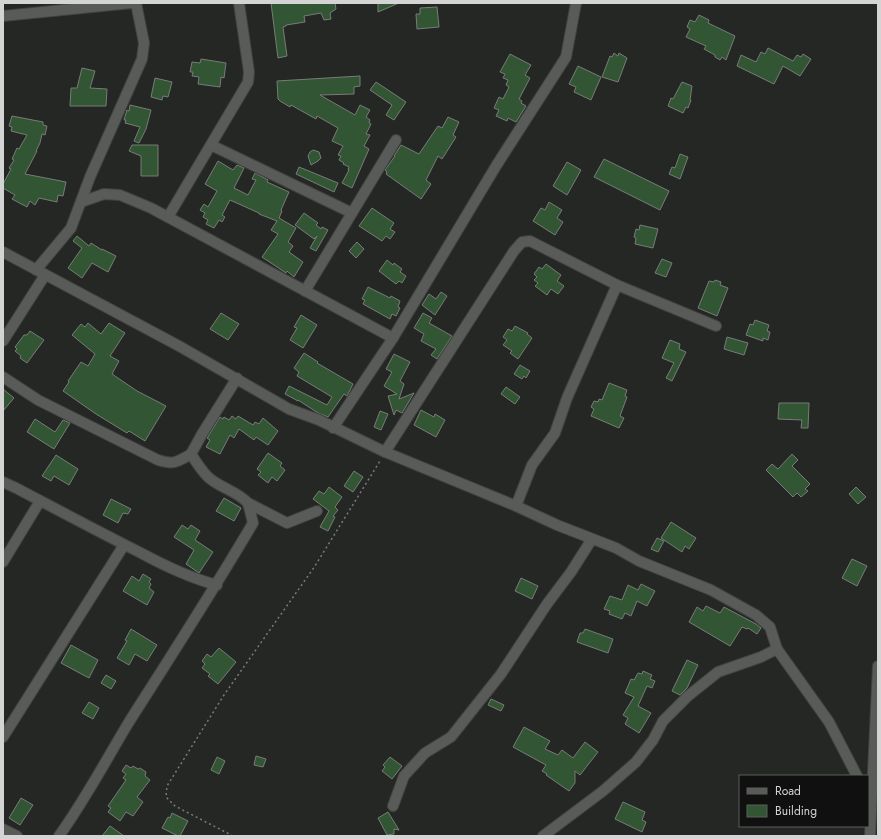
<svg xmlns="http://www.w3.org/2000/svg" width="881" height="839" font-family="Jost,sans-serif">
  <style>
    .building { fill: #325633; stroke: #797b79 }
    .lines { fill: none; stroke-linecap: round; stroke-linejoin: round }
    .minor-casing { stroke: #424341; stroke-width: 12 }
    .path { stroke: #7a7c7a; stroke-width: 1.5; stroke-dasharray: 2 3; stroke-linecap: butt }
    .minor { stroke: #595b59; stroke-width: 10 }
  </style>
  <rect width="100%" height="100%" fill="#252725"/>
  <g class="building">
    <path d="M271,3H335L336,9L330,13L331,19L324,20L321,13L304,16L305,22L286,25V26L283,27L287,56L278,58Z"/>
    <path d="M378,3H399L378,12Z"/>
    <path d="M437,7L439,27L417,29L416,14H420V8Z"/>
    <path d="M699,15L709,20L708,23L735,36L726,60L722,57L720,60L715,57V55L704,49L706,46L686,37L690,29L687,27L690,20L695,22Z"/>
    <path d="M768,48L793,61L797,55L801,57L803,54L811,59L800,76L783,66L774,84L737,66L741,55L756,62L761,52L765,54Z"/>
    <path d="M614,53L618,56L619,53L627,58L618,82L602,77L610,56L612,57Z"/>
    <path d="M510,54L531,65L525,75L530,78L519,99L522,101L521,103L526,106L516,122L508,118L507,121L496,116L499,110L494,108L499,97L503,99L509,87L506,85L508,80L503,78L505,74L500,72Z"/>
    <path d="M201,59L226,63L224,78L221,77L220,87L198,84L199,77L192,76L193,72H190L192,62L200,63Z"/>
    <path d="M578,66L601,77L591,100L574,92L576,87L569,84Z"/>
    <path d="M82,68L95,71L90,88L107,89L106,106H70L71,88H77Z"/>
    <path d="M360,76V86L354,87V94L320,95L355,115L360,105L370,110L366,117L370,120L369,123L371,124L366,134L370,135L364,146L369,149L352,188L342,183L349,170H348L349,167L343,164L344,163L339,160L341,156L338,155L343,146L332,141L338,128L317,116L316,119L291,105L290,107L280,101L278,99L277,81Z"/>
    <path d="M155,78L172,82L168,97L163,96L162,100L151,97Z"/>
    <path d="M376,82L406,102L394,120L386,115L392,105L370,90Z"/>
    <path d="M682,82L692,86L690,100H691L688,108L686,107L683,113L668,106L671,98L673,99Z"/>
    <path d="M130,105L151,110L146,129L139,143L134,141L140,127L125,123L126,120H124L127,110L129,111Z"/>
    <path d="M12,116L43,122V125L47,126L45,135L42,134L40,143L36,151H37L25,174L66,182L63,196L58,195L57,202L39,198L35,205L30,201L27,207L12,199L15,195L3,188V184L11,169L9,168L14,160L12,159L17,148L19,149L27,135L11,131L12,127L9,126Z"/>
    <path d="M448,117L459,122L453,135L456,137L442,159L438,156L426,180L431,184L421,199L386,174L387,172L385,170L395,156H394L401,145L419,154L438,126L442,128Z"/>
    <path d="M132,145H158V176H141V156L129,151Z"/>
    <path d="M313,150L319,152L321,158L318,161L311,165L308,156L310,152Z"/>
    <path d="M680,154L688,157L680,179L669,174L672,167L675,168Z"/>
    <path d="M604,159L669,191L660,210L594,177Z"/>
    <path d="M218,161L233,170L237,165L244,168L234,188L248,195L256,180L252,179L255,173L268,180L267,182L289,192L281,210L282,211L279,218L296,228L288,242L293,246L289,252L303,262L294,277L287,271L286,273L262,257L278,234L271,230L277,221L259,214V213L230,200L222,215L225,217L222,222L219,220L214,228L206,224L208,220L203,217L205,213L200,210L204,204L208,207L217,191L205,184Z"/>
    <path d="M567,162L581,170L567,195L553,186Z"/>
    <path d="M299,167L338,183L334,192L296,174Z"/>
    <path d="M549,202L562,210L557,218L563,222L555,235L533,221L541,208L545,210Z"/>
    <path d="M372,208L394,223L390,229L395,232L390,239L386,236L382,241L359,226Z"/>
    <path d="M304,213L318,223L316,225L321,229L322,227L328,230L316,251L310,248L317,236L314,239L295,225Z"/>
    <path d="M640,225L658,229L653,248L635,244L636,238L634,237L636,229L639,230Z"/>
    <path d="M77,236L89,246L91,243L102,250V249L116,256L108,272L92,263L82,278L68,268L82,248L73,241Z"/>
    <path d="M357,242L364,249L356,258L349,251Z"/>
    <path d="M662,259L672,263L666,277L655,273Z"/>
    <path d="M387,260L393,265L394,263L402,269L400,272L406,276L402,283L399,281L396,284L379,271Z"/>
    <path d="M546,264L561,275L557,281L564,286L558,294L551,289L547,295L535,286L538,283L534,280L537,277L534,274L539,267L542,269Z"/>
    <path d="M715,280L721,282L720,285L728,288L717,316L698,308L709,281L714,282Z"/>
    <path d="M368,287L390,298L391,296L400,301L398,307L400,308L396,316L392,314L390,319L363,304L365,300L362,299Z"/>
    <path d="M441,292L447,296L435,315L422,305L429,294L436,299Z"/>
    <path d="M221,313L239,324L228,340L210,329Z"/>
    <path d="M423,313L432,318L429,323L452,336L437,359L431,355L436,349L421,341L424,334L414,328Z"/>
    <path d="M301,315L317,325L303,348L290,340L297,328L294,327Z"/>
    <path d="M755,320L769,325L767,331L770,332L768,340L763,338V341L746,335L750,324L753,325Z"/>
    <path d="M88,323L101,334L109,323L125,333L110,356L119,361L112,374L137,391L166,406L145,441L129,431L127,433L96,414L63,391L69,382L68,381L81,362L88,366L95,354L72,335L81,324L85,327Z"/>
    <path d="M515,326L528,333L527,334L532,338L518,359L510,353L512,351L503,345L507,340L503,337L508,329L512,331Z"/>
    <path d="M30,331L44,340L27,363L20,358L21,356L15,351L17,349L15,347L24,335H27Z"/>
    <path d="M727,337L748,343L744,355L724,349Z"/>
    <path d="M670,340L680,344L679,349L686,352L672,381L666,378L674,363L662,358Z"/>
    <path d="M304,353L318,362L317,363L353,384L347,396L344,394L328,417L318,413L298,400V401L285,394L289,386L327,405L332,397L297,376L299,372L294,368Z"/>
    <path d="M394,354L410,362L400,381L404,384L399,399L414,393L402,413L396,410L394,415L388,396L397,394L384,386L392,372L386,369Z"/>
    <path d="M520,365L530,371L526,378L524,376L522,379L514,374Z"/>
    <path d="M609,383L627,390L625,396L627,397L620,416L624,418L619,428L591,416L594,409L591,407L594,401L598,402L599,399L602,400Z"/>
    <path d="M506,387L520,397L515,404L501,394Z"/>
    <path d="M3,389L14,398L3,411Z"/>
    <path d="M779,403H809L808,428H801L802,420L778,419Z"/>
    <path d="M421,410L434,417L435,414L445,420L436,437L414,425Z"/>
    <path d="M380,411L388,414L381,430L374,427Z"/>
    <path d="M232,416L236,419L238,416L253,425L255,422L259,424L263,418L278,431L268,445L256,437L254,440L239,429L234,438L230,435L220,454L206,447L210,440L207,438L220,417L223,419L224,417L229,420Z"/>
    <path d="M35,419L55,432L63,420L70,423L54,449L27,432Z"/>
    <path d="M268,453L282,463L280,466L285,470L277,481L272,477L268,483L258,475L261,472L257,469Z"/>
    <path d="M792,454L798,460L792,466L810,484L805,489L808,491L801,497L797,493L793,497L766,470L772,464L778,469Z"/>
    <path d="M56,455L78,469L69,485L54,476L51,481L42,476Z"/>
    <path d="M354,471L363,477L353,492L344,486Z"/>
    <path d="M329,487L342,497L335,507L338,510L333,516L335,517L328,531L320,527L329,511L313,499L319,491L324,494Z"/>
    <path d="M856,487L866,497L858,504L849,494Z"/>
    <path d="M224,498L241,508L234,521L216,511Z"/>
    <path d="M111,499L131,509L128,514L123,513L118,523L103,515Z"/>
    <path d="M671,522L696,538L689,549L685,546L682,552L661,538Z"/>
    <path d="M182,525L188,529L191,525L200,531L195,540L213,552L199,573L186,564L194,550L174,537Z"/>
    <path d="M657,538L664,541L658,552L651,549Z"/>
    <path d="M852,559L867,566L857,586L842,578Z"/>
    <path d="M143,574L151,579L149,582L151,584L149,588L154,592L147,605L123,591L132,576L139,581Z"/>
    <path d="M521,578L538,586L532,599L515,591Z"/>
    <path d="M641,584L655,591L647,606L637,601L631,616L625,613L622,619L609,614L610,611L604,609L610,596L622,600L628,585L638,590Z"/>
    <path d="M706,606L720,613L724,607L756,624L761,628L757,634L748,628L747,629L742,627L730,646L689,622L697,607L703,611Z"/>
    <path d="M131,629L157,645L147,661L135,654L129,665L117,658L127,641L125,640Z"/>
    <path d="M585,629L613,639L608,653L577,642L580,633H583Z"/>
    <path d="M71,645L98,660L89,678L61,663Z"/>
    <path d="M219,648L236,662L218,684L208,676L210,674L202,668L205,664L202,661L207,654L211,657Z"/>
    <path d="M687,660L698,665L687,688L680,695L672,691Z"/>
    <path d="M643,671L652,675L650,679L655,681L652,688L647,686L638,706L651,713L639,733L625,724L628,718L623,715L634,697L625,693L631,679L634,680L638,673L642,674Z"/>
    <path d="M106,675L116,681L111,689L101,683Z"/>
    <path d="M491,699L504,705L501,711L488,705Z"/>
    <path d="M89,702L99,708L93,719L82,713Z"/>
    <path d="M524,727L550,741L545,749L558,755L562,750L573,758L585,742L598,752L580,775L575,771V783L569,791L546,775L547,774L542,771L546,765L513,747Z"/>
    <path d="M256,756L266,759L263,767L254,765Z"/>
    <path d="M217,757L225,761L219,774L211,770Z"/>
    <path d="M390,757L402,766L392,779L382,771L385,767L383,765Z"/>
    <path d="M126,765L131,768L133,766L138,769L140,768L146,772L145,776L150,780L137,797L143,802L133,816L126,812L120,821L108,812L111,808L108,806L126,780L123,778L126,774L122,771Z"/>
    <path d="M21,798L33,805L20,825L9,818Z"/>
    <path d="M623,802L645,812L642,820L646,822L642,832L615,819Z"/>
    <path d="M388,812L399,830L394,829V834L387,835L378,818Z"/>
    <path d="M172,813L188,821L180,836H178L162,828L168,817L170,818Z"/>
    <path d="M110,826L124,836H102Z"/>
  </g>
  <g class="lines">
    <defs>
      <g id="minor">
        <path d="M3,16L132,3"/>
        <path d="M211,145L352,213"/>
        <path d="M81,202L104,194L120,195L151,208L393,338"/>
        <path d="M168,217L248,82L249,72L239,3"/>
        <path d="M3,252L179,346L289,409L319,420L385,452L516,506L557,525L616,548L639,561L711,590L756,615L770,627L777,649L829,722L857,776"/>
        <path d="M36,270L71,228L90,177L142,59L144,43L136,3"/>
        <path d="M305,291L396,140"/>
        <path d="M3,341L45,275"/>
        <path d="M3,377L38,400L158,460C174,465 177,462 191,454"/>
        <path d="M237,378L202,434L191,454C196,462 201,470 208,477C220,488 237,491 248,503"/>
        <path d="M333,428L393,338L496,166L566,57L576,3"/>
        <path d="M385,452L514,251L522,242L530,241L617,285L716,326"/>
        <path d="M3,482L16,488C58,510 99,532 141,553C165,566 190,578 217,585"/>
        <path d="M516,506L532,465L555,433L567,398L617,285"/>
        <path d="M3,562L40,501"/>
        <path d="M3,737L124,545"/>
        <path d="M393,806L404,776L425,753L451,737L501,674L547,604L571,572L592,539"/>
        <path d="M3,829L17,836"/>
        <path d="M59,836C85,800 106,760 129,722C171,656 213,591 253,523L248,503L287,523L317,511"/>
        <path d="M543,836L603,791L636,762L653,740L663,721L688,696L718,672L761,657L777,649"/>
        <path d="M870,836L878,666"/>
      </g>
    </defs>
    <use href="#minor" class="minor-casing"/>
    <path class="path" d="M233,836L175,806L166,797L167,786L224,695L315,566L380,461"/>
    <use href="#minor" class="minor"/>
  </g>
  <rect width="881" height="839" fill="none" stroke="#d3d4d3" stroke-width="8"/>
  <rect x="739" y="775" width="130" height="52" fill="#0f100f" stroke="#5d5e5d"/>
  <rect x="747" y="788" width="20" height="6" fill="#595b59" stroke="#5d5e5d"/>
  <text x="775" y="795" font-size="12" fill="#d3d4d3">Road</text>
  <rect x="747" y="805" width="20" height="12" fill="#325633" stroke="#5d5e5d"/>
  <text x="775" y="815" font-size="12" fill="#d3d4d3">Building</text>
</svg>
